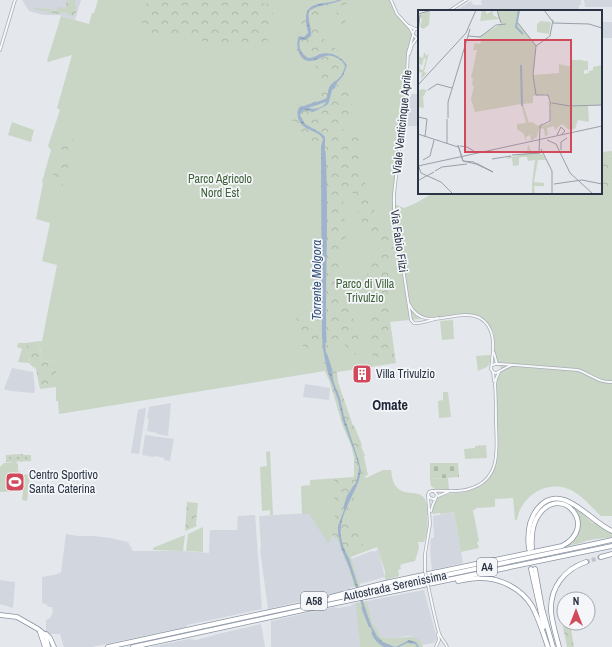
<svg xmlns="http://www.w3.org/2000/svg" width="612" height="647" font-family="'Archivo Narrow',sans-serif">
  <style>
    .built { fill: #d2d6de }
    .green { fill: #c9d6c5 }
    .forest { fill: url(#forest-crowns) }
    .cemetery { fill: url(#cemetery-stones) }
    .garden { fill: url(#garden-dots) }
    .water { fill: url(#water-ripples) }
    .lines { fill: none; stroke-linecap: round; stroke-linejoin: round }
    .river { stroke: #9fb4cc; stroke-width: 3 }
    .highway-tunnel { stroke: #bfc3cb; stroke-width: 4; stroke-dasharray: 4 2; stroke-linecap: butt }
    .minor-casing { stroke: #a9aeb7; stroke-width: 3.5 }
    .highway-casing { stroke: #8b94a3; stroke-width: 5.5 }
    .minor { stroke: #f7f8fa; stroke-width: 2 }
    .highway { stroke: #fff; stroke-width: 4 }
    .minor-bridge-casing { stroke: #a9aeb7; stroke-width: 3.5; stroke-linecap: butt }
    .minor-bridge { stroke: #f7f8fa; stroke-width: 2 }
    .labels { text-anchor: middle; stroke-width: 3.5; stroke-linejoin: round; paint-order: stroke }
    .shield { fill: #f4f6f9; stroke: #676e7b; stroke-width: 1 }
    .shield-label { font-size: 11px; font-weight: bold; fill: #2b3445 }
    .street-label { font-size: 12px; fill: #2b3445; stroke: #f4f6f9 }
    .park-label { font-size: 12px; fill: #3f6138; stroke: #f4f6f9 }
    .poi-label { font-size: 12px; fill: #2b3445; stroke: #f4f6f9; text-anchor: start }
    .water-label { font-size: 13px; font-style: italic; fill: #34527a; stroke: #f4f6f9 }
    .quarter-label { font-size: 14px; font-weight: bold; fill: #1d2536; stroke: #f4f6f9 }
    .inset-river { fill: none; stroke: #9fb4cc; stroke-width: 2 }
    .inset-road { fill: none; stroke: #9a9fa9; stroke-width: 1 }
    .view { fill: #d1495b; fill-opacity: 0.15; stroke: #d1495b; stroke-width: 2 }
    .inset-edge { fill: none; stroke: #2b3445; stroke-width: 2 }
  </style>
  <defs>
    <pattern id="forest-crowns" width="20" height="18" patternUnits="userSpaceOnUse"><rect width="20" height="18" fill="#c9d6c5"/><path d="M2 6a3 3 0 1 1 6 0M12 15a3 3 0 1 1 6 0" fill="none" stroke="#adb8ab"/></pattern>
    <pattern id="cemetery-stones" width="16" height="16" patternUnits="userSpaceOnUse"><rect width="16" height="16" fill="#c9d6c5"/><path d="M2 7V4a2 2 0 0 1 4 0v3zM10 15v-3a2 2 0 0 1 4 0v3z" fill="#adb8ab"/></pattern>
    <pattern id="garden-dots" width="8" height="8" patternUnits="userSpaceOnUse"><rect width="8" height="8" fill="#c9d6c5"/><path d="M2 2h.1M6 6h.1" fill="none" stroke="#adb8ab" stroke-width="1.8" stroke-linecap="round"/></pattern>
    <pattern id="water-ripples" width="26" height="14" patternUnits="userSpaceOnUse"><rect width="26" height="14" fill="#9fb4cc"/><path d="M2 4q2-2 4 0t4 0M15 11q2-2 4 0t4 0" fill="none" stroke="#8293a7"/></pattern>
  </defs>
  <rect width="100%" height="100%" fill="#e4e7ec"/>
  <g class="built">
    <path d="M22,0H81L75,20L59,15H43L29,11Z"/>
    <path d="M481,0H581V5H579V11H455L471,1L473,5H482Z"/>
    <path d="M584,0H612V7H585Z"/>
    <rect x="601" y="22" width="11" height="16"/>
    <path d="M409,94H419V126H406Z"/>
    <path d="M12,368L33,372L34,380L35,389L34,393L11,391L4,389Z"/>
    <path d="M305,384L330,388L329,400L303,397Z"/>
    <path d="M171,403L168,436L157,434V433L147,431L149,419L147,418L149,407Z"/>
    <path d="M145,408L146,409L139,454L131,453L138,410Z"/>
    <path d="M145,435L174,439L170,461L164,460V458L155,456L154,457L142,455Z"/>
    <path d="M454,512L463,563L432,570L430,550L431,538H434L433,516Z"/>
    <path d="M309,513L332,535L340,543L354,587H350L351,590L268,609L260,550L261,547L259,516Z"/>
    <path d="M255,515L262,609L187,625L186,627L92,647H64L60,634H50L46,632V620L50,618L53,612L52,607H49L46,604L42,603V577L58,574L61,572L66,534L78,536H93L110,538L128,542L133,551H181L209,553L210,530H237L238,516Z"/>
    <path d="M378,549L385,577L359,584L351,559L372,551L374,552Z"/>
    <path d="M0,580L15,582L13,608L0,604Z"/>
    <path d="M424,590L437,639L434,643L423,645L411,636H406L387,641L380,636L376,632L367,601Z"/>
    <path d="M355,603H357L360,647H271V621L334,607L338,608L350,606Z"/>
    <path d="M261,624L265,647H151L189,639L196,640L212,636L214,635Z"/>
  </g>
  <g class="green">
    <path d="M98,0H390L393,9L400,19L411,30L412,34L411,40L408,49L405,92L404,99H403V109L392,203L404,208L416,203L433,193H476L491,195H509L543,193H601L612,191V516H601C592,508 583,496 571,490C548,479 521,495 517,520H515L513,498L495,499V507L476,508V509L473,510L479,541L477,542L479,548L461,552L454,512L440,514V513L433,514L432,513C433,487 457,497 474,489C487,484 494,470 498,457L496,381L501,369C500,364 496,359 495,354C494,347 495,339 493,332C490,321 478,315 467,314L390,322L396,363L338,372L336,371L333,372L350,426L354,425L362,445L361,446L365,456L364,457L368,475L365,476L366,478L383,470H391C392,477 393,486 400,490C403,492 408,493 412,493C427,494 427,502 428,515H427C428,524 428,533 424,542H418L419,548L415,561L402,564L400,566L401,569L398,570L399,576L385,580V571L377,547L351,557L360,586L354,587L340,543L332,535L330,542L328,543L309,514H302L301,486L310,485V480L354,477V457L351,445L345,431L331,385L325,371L59,414L58,401H56V362L42,361L39,341H42L57,265L42,261L50,223L36,219L43,183L42,182L51,150L48,146L60,110L57,108L72,55L48,62L47,61L61,16L89,24L92,13H94Z"/>
    <path d="M12,122L34,130L31,142L8,135Z"/>
    <path d="M453,320L454,339L442,340L440,321Z"/>
    <path d="M18,343H26L29,360L33,365L34,368L29,363L18,362L22,349L17,347Z"/>
    <path d="M490,355C491,366 488,367 478,371L476,356Z"/>
    <path d="M443,392H448L451,417L439,418L438,401L443,400Z"/>
    <path d="M486,445L487,458L465,459L464,449L475,448V446Z"/>
    <path d="M270,451L273,515H270V510L262,511L260,467L267,466L266,452Z"/>
    <path d="M16,462L18,464V471L20,472L22,475L30,474L27,501L22,500L23,491L0,492V467L4,463Z"/>
    <path d="M448,478L449,490L435,489L431,486L430,479Z"/>
    <path d="M568,503L576,508L593,523L594,522L612,532V537C602,539 591,538 581,543L555,549L572,540L579,520L575,511L568,504Z"/>
    <path d="M203,527V552L186,551L188,534Z"/>
    <path d="M185,535L183,551L153,550V548L155,547Z"/>
    <path d="M367,601L373,623L381,637C386,638 392,639 398,638C409,637 418,633 423,647H360L356,603Z"/>
  </g>
  <g class="forest">
    <path d="M68,0H75C75,6 79,13 73,16L68,15L65,12L59,14L49,13L46,11L36,10L33,8L34,7C41,10 41,8 47,9C51,9 52,11 57,11L58,7H60L64,9L66,7V3Z"/>
    <path d="M150,0H262V3L274,5L266,49L141,33L145,5Z"/>
    <path d="M332,0H350L344,6L347,15L344,30L339,31L336,7C329,5 325,5 320,11L322,33L327,46L333,47L342,53V60L338,75L342,80L348,81L352,94V109L347,127L339,133C344,134 352,131 358,131L360,136V157L365,184L378,221L383,228L393,248L392,257L390,263L387,282L390,322L395,359L378,363L374,359L372,354L376,348V343L369,344L367,337L370,326L366,286L368,270L362,265L363,261H369L373,262C373,262 377,258 377,257C381,249 376,237 371,231C368,228 364,226 362,222C356,212 356,199 351,189L346,190L343,195L346,238L341,258L343,268L339,275L336,284L339,294L340,307L346,303L353,305V318L359,340L356,355C349,352 347,348 343,342L333,340L332,356L336,365L338,382L360,446L364,468L361,481L351,507L352,513L350,528L352,532H355L360,534L363,545C358,548 353,551 350,557L351,559L345,561L340,543L332,535L335,525L334,479L352,480L356,470L352,444L343,427L326,369L320,351C304,348 300,351 303,333L294,335L297,315L319,318L321,290L319,159L317,150L309,140L298,132L292,119L295,105L301,104L315,99L319,85L321,73L314,64L303,59L297,50L298,33L302,17L306,7L315,3H325Z"/>
    <path d="M62,136L75,141L67,171H65L62,189L51,182L59,154L56,153Z"/>
    <path d="M612,151V194L603,196L587,194L601,193V152Z"/>
    <path d="M39,341L42,361L56,362V387L40,389L36,369C28,361 28,355 26,343Z"/>
    <path d="M187,502L198,503L196,524L197,526L185,531Z"/>
    <path d="M562,622H564V623H570L574,647H567Z"/>
  </g>
  <path class="cemetery" d="M430,463H458L459,477L430,479Z"/>
  <path class="garden" d="M23,454V455H31V461L6,462V455Z"/>
  <path class="water" d="M338,0H342C332,5 319,4 309,11C307,20 312,27 311,36L307,39L300,40C298,48 301,53 308,58C313,58 316,56 320,54C330,51 341,56 347,65L343,76L336,84L335,88L330,91L329,102L327,105L313,112L304,110L301,113L300,115L305,124L321,133L325,137L324,336L327,359L331,370L334,383L340,398L344,416L359,462L361,471L359,480C348,509 330,526 349,558L370,623L377,636L383,642L395,647L398,646L409,640L416,642L419,647H417L415,644L407,643L399,647H388L381,644L374,636L362,606L349,567L341,548L338,533V526L345,507L356,482L358,474L359,467L354,451L343,421L338,400L327,370L323,349L322,336L321,147L323,139C318,130 304,131 299,121C297,116 296,106 303,106C307,106 306,107 309,108C313,110 321,108 324,105C328,102 327,92 329,88C331,83 335,82 338,79C342,76 344,70 345,66C343,62 342,61 339,59C324,50 322,61 309,61C298,61 295,43 299,36L304,37L308,33C308,31 307,29 307,27C306,24 306,20 306,17C307,0 327,5 338,0Z"/>
  <g class="lines">
    <g class="river">
      <path d="M303,108C311,104 320,104 328,99L331,88"/>
      <path d="M324,152C328,215 323,278 325,342"/>
      <path d="M326,355L331,371"/>
      <path d="M345,507L348,497L355,486"/>
      <path d="M363,608L370,626"/>
      <path d="M373,633C375,639 381,644 387,647"/>
    </g>
    <path class="highway-tunnel" d="M586,562L601,557"/>
    <defs>
      <g id="minor">
        <path d="M391,0L397,14L410,28L414,36L417,38L419,37"/>
        <path d="M449,11L466,0"/>
        <path d="M409,26L415,29"/>
        <path d="M413,33L415,29H419"/>
        <path d="M413,35L408,53L406,93L394,194V210L411,320C412,321 413,322 414,323C418,324 433,320 438,318"/>
        <path d="M0,50L15,0"/>
        <path d="M409,54L412,45L417,38"/>
        <path d="M409,304C424,335 457,306 480,318C495,327 494,345 492,360C492,363 491,367 491,369C492,371 494,373 496,373C497,373 508,366 512,365"/>
        <path d="M494,353L497,364"/>
        <path d="M493,365L495,364H501L578,370C590,374 599,383 612,382"/>
        <path d="M493,372L494,381"/>
        <path d="M433,491C445,490 457,493 469,489C501,480 497,450 496,424C496,411 496,398 495,384L496,379L499,372"/>
        <path d="M438,496L448,492"/>
        <path d="M431,511C432,505 435,501 437,495L434,491H432L429,492L428,495L430,498L433,499L436,498"/>
        <path d="M425,571V554L430,524L428,495"/>
        <path d="M429,590C432,604 435,619 439,633C441,640 446,642 447,647"/>
        <path d="M436,647L439,640L438,634"/>
      </g>
      <g id="highway">
        <path d="M529,549C527,534 528,520 538,508C562,480 590,522 612,531"/>
        <path d="M601,557L612,554"/>
        <path d="M531,569L544,627"/>
        <path d="M535,569L542,608L553,647"/>
        <path d="M458,581C465,580 472,578 480,578C500,578 521,588 532,606C539,619 543,633 548,647"/>
        <path d="M331,597L385,583L562,546C599,527 563,484 540,513C532,523 531,535 532,548"/>
        <path d="M0,615L17,617L38,629L43,633L46,637L48,647"/>
        <path d="M40,632L45,647"/>
        <path d="M46,634L50,638L54,647"/>
        <path d="M108,647L274,611L594,544L612,540"/>
        <path d="M133,647L317,607L612,546"/>
        <path d="M559,647C556,635 552,623 551,611C550,587 565,569 586,562"/>
      </g>
    </defs>
    <use href="#minor" class="minor-casing"/>
    <use href="#highway" class="highway-casing"/>
    <use href="#minor" class="minor"/>
    <use href="#highway" class="highway"/>
    <defs>
      <path id="minor-bridge" d="M425,571L429,590"/>
    </defs>
    <use href="#minor-bridge" class="minor-bridge-casing"/>
    <use href="#minor-bridge" class="minor-bridge"/>
  </g>
  <defs>
    <symbol id="building-square" viewBox="-11 -11 22 22"><rect x="-9" y="-9" width="18" height="18" rx="4" fill="#d1495b" stroke="#f4f6f9"/><path d="M-4-6H4V6H1V3H-1V6H-4ZM-2.5-4.3h1.7v1.8h-1.7ZM.8-4.3h1.7v1.8H.8ZM-2.5-1h1.7V.8h-1.7ZM.8-1h1.7V.8H.8Z" fill="#fff"/></symbol>
    <symbol id="stadium-square" viewBox="-11 -11 22 22"><rect x="-9" y="-9" width="18" height="18" rx="4" fill="#d1495b" stroke="#f4f6f9"/><path d="M0-5a6.5 5 0 1 0 0 10a6.5 5 0 1 0 0-10ZM-3.5-1.8h7v3.6h-7Z" fill="#fff"/></symbol>
  </defs>
  <g fill-rule="evenodd">
    <use href="#building-square" x="351" y="363" width="22" height="22"/>
    <use href="#stadium-square" x="4" y="471" width="22" height="22"/>
  </g>
  <g class="labels">
    <g class="shield">
      <rect x="477" y="558" width="20" height="18" rx="3"/>
      <rect x="301" y="592" width="26" height="18" rx="3"/>
    </g>
    <g class="shield-label">
      <text x="487" y="571">A4</text>
      <text x="314" y="605">A58</text>
    </g>
    <g class="street-label">
      <text transform="translate(402 122) rotate(-84)" y="4">Viale Venticinque Aprile</text>
      <text transform="translate(399 241) rotate(82)" y="4">Via Fabio Filzi</text>
      <text transform="translate(395 586) rotate(-12)" y="4">Autostrada Serenissima</text>
    </g>
    <g class="park-label">
      <text x="220" y="183">Parco Agricolo<tspan x="220" dy="14">Nord Est</tspan></text>
      <text x="365" y="288">Parco di Villa<tspan x="365" dy="14">Trivulzio</tspan></text>
    </g>
    <g class="poi-label">
      <text x="376" y="378">Villa Trivulzio</text>
      <text x="29" y="479">Centro Sportivo<tspan x="29" dy="14">Santa Caterina</tspan></text>
    </g>
    <g class="water-label">
      <text transform="translate(316 280) rotate(-90)" y="5">Torrente Molgora</text>
    </g>
    <g class="quarter-label">
      <text x="390" y="410">Omate</text>
    </g>
  </g>
  <g transform="translate(418 10)">
    <rect width="184" height="184" fill="#e4e7ec"/>
    <path d="M64,0H68V4L75,1V5L80,8L79,0H102L100,13L118,35L115,65L141,63V54L149,56V60L157,61L164,51H170V60H166V64L175,62V57L184,55V95H170L171,112L160,110L157,119L151,120L144,114L137,120L136,116L133,117L129,118L130,125L127,126L126,119L121,118L119,127L113,131L112,125L108,127V132L106,124L99,119V114L108,113L103,94L57,102L53,89L56,76L54,75L55,69L53,68L59,40H55L57,33L62,34L64,29L60,27L83,14L81,9L62,11ZM128,84L132,88L133,92H129L133,96L132,113L124,116V113L120,116L114,112L111,113L105,94L115,93V86ZM12,1L11,15L5,19L2,17L4,9L0,5ZM123,11L133,12L131,24L119,22V14ZM6,42L9,46L11,43L6,62L9,63L3,69L4,62L0,63V60L2,55V59L5,60L8,49L6,48L4,55L0,54V46L5,48ZM4,79L9,80L5,87L6,98L0,97V81ZM110,134L113,141L124,144L128,150H120L116,172L126,173V176H116L117,184H114V173L117,150L110,151L109,147H104L101,148V155L95,156L94,148L88,149L93,145L94,147L109,143Z" fill="#c9d6c5" fill-rule="evenodd"/>
    <path d="M98,14L108,26L106,35L104,31L103,35L106,39V53H109L115,73V92L112,93L109,76L112,72L107,63L105,79L109,89L108,92L105,89L104,92L110,111L107,122L110,125L107,127L105,113H108V107L102,91L98,88V85H102V56L97,51L102,43L98,39L99,33L107,27L103,26ZM86,23L93,24V38L71,36L72,31L77,27L78,30L88,28L89,25ZM154,50H165L162,61L149,63V56H154ZM176,60L174,68H165V74H158L157,65L171,64V61Z" fill="#c9d6c5"/>
    <path class="inset-river" d="M101,0L98,17L105,24M103,55L104,96"/>
    <path class="inset-road" d="M79,0L83,13M126,0L135,12M0,4L14,0M100,13L118,36M135,13L171,14L184,18M0,23L2,5M50,26L62,27L78,15L88,14M118,36L115,65L118,85H130L133,94M118,36L132,26L135,10M41,56L52,19M0,75L48,23L58,0M10,80L19,74L34,78M134,93L152,96L184,95M0,107L9,109L7,127M30,108V92L41,56M29,109V134M122,116L132,111V94M0,124L40,137M139,125L143,117L147,121L143,125M129,130L138,134L152,163L175,184M40,135L45,151L56,152L58,154L45,151ZM42,136L49,137L59,143M123,139L134,161V184M143,140V132L149,128M121,143L122,116M94,145L122,143M74,149L93,146M5,150L12,146L16,130M0,154L3,163L23,172L35,184M58,154L75,162L58,153M0,156L184,116M17,161L24,157L49,154M1,170L16,162M136,174L164,170L184,174"/>
    <path class="view" d="M47,30H153V142H47Z"/>
    <rect width="184" height="184" class="inset-edge"/>
  </g>
  <g transform="translate(576 611)"><circle r="19" fill="#f4f6f9" stroke="#a4a8b1"/>
  <path d="M0-3L7 15L0 10L-7 15Z" fill="#d1495b"/>
  <text y="-6" font-size="11" font-weight="bold" text-anchor="middle" fill="#2b3445">N</text>
  </g>
</svg>
